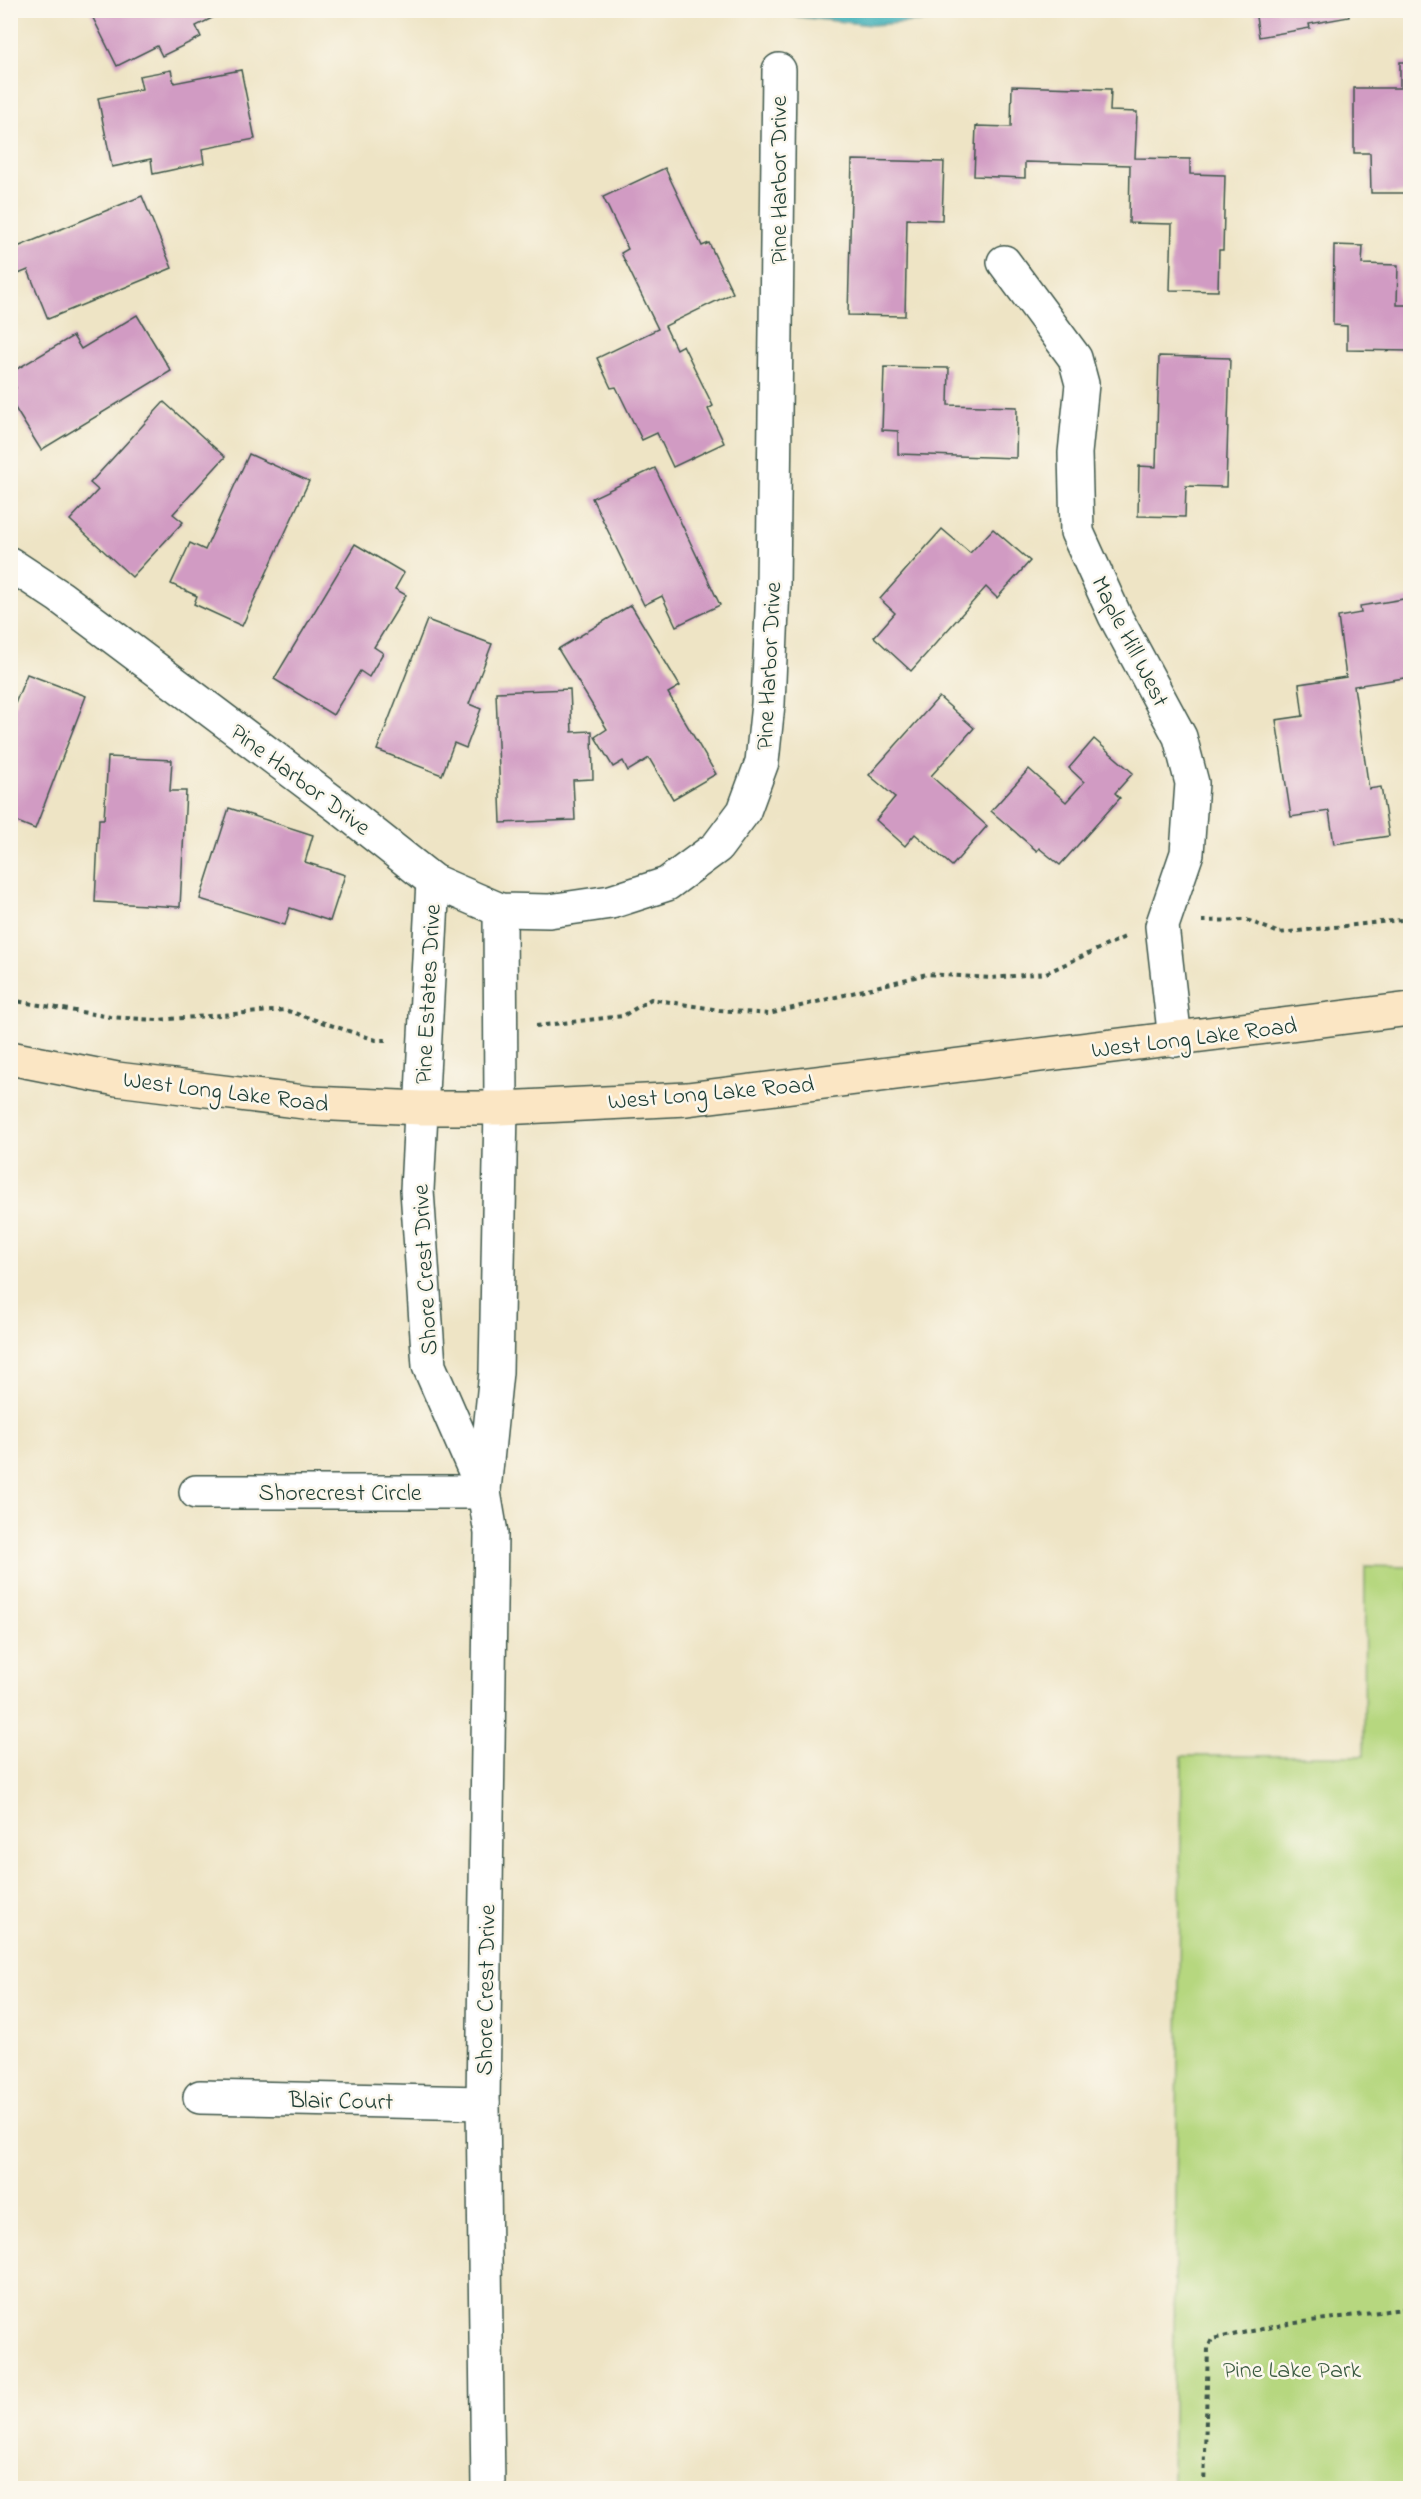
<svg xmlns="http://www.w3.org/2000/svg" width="1421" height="2499" font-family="'Indie Flower',sans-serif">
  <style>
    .green { fill: #b6d77f; stroke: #6a8a5a; stroke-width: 1.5 }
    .water { fill: #3eafb7; stroke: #2e7676; stroke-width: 1.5 }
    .building { fill: #d19bc3 }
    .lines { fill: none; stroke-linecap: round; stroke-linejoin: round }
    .minor-casing { stroke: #3e564a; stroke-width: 36 }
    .secondary-casing { stroke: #3e564a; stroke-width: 36 }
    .path { stroke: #3e564a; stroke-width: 4; stroke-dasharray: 4.5 4.5; stroke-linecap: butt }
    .minor { stroke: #fff; stroke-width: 33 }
    .secondary { stroke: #fbe6c4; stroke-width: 33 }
    .labels { text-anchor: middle; stroke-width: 5; stroke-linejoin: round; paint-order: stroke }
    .street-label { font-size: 24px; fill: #1f3d34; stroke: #fbf7ec }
    .park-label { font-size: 24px; fill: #3d5c43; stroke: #fbf7ec }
  </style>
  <rect width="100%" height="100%" fill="#fbf7ec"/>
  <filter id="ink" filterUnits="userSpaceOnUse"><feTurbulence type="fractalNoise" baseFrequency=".0167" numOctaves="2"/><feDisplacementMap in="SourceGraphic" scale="12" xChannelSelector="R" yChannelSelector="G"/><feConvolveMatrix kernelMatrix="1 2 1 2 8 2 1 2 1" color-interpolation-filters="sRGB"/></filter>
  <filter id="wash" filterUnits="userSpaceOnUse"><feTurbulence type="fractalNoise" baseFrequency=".008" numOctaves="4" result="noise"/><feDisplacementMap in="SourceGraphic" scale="24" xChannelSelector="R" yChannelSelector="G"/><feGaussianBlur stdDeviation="1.35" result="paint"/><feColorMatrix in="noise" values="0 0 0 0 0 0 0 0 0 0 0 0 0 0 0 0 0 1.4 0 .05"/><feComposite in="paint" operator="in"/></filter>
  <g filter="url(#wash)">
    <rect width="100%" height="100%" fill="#eee4c5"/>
    <path class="green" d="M1365,1566L1410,1567V2488H1172L1182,1756H1364Z"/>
    <path class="water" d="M745,11L1023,10V11L998,16L871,25Z"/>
    <g id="blocks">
      <g class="building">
        <path d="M89,10H228L196,26L201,37L162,56L157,46L117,66Z"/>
        <path d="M1255,10H1348L1349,17L1309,24L1310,28L1259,37Z"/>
        <path d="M1400,62H1410V193H1371L1370,153H1354V88H1400Z"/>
        <path d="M171,70L174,83L241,70L255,139L202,149L204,163L153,174L151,159L112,167L98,98L142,89L139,76Z"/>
        <path d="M1012,86L1111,89L1110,111L1137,112L1135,158L1190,159V174L1225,175L1223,250H1219L1218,291L1170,290L1172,224L1129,223L1130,165L1025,162V178L974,176L976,126L1011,127Z"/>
        <path d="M852,160L944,162L942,220L907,219L905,316L848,315Z"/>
        <path d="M665,168L702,246L709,243L733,293L665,326L676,349L683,345L713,406L708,409L724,443L673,467L657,433L642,440L616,387L611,388L597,358L658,329L621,253L628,249L603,197Z"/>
        <path d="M142,196L172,268L48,319L28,270L16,275L10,261V250Z"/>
        <path d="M1334,245L1363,246L1362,264L1398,265L1397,305H1410V351L1347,350V326L1333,325Z"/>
        <path d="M137,315L171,371L41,450L10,400V391L16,388L10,373L73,336L81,349Z"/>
        <path d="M1159,356L1230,358L1226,487L1186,486L1185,517L1138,516L1139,466L1156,467Z"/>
        <path d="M884,367L949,368L948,405L1017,407L1016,458L898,454V431L882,430Z"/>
        <path d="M164,402L225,457L173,514L183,522L132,577L70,520L98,490L90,483Z"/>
        <path d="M249,454L309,481L242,626L194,604L197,596L171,584L190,543L205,550Z"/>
        <path d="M655,468L720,605L676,626L662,596L644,605L592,498Z"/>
        <path d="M942,529L970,553L993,529L1030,561L997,598L986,587L911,671L874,637L895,613L880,599Z"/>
        <path d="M355,544L404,573L395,589L406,595L374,647L383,653L369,677L360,671L333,715L274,679Z"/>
        <path d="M1410,598V677L1354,686L1369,789L1381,787L1389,836L1334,844L1329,811L1291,817L1276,720L1303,716L1299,684L1346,677L1338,617L1361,613L1360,606Z"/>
        <path d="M631,605L680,686L668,693L716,774L673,799L649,758L628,771L623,761L613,767L595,737L607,729L558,649Z"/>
        <path d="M427,620L492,644L469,704L481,709L466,748L454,743L442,775L377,750Z"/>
        <path d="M27,674L86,696L35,829L10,819V716Z"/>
        <path d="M570,689L572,732L592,731L593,779L573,780L575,820L501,823L496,692Z"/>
        <path d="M939,697L974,728L931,776L987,826L952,866L915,834L905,846L876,820L895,797L869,775Z"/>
        <path d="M1094,739L1133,773L1115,793L1120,798L1060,865L1039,848L1037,851L991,811L1029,769L1066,802L1084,782L1069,768Z"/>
        <path d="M108,757L172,760L170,791H186L180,907L95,902L99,819H104Z"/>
        <path d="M229,808L313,835L305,862L345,875L330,921L290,908L285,925L200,899Z"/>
      </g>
    </g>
  </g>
  <g filter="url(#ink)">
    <use href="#blocks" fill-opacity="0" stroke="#3e564a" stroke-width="1.5"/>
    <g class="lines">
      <defs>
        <g id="minor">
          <path d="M1004,262L1075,358L1082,384L1075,453L1077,532L1115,616L1180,737L1192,783L1187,853L1162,926L1175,1040"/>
          <path d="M10,564L60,597L338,806L433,881L500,910L549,911L611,902L667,884L717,847L744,811L762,762L768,704L773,587L779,70"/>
          <path d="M433,881L417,1190L429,1366L484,1492L491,1533L483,2103L488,2488"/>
          <path d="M484,1490L496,1372L501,1108L500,910"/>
          <path d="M196,1492H484"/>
          <path d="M200,2097L483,2103"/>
        </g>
        <path id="secondary" d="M10,1058L117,1079L312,1103L421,1108H501L687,1099L1410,1009"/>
      </defs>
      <use href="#minor" class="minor-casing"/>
      <use href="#secondary" class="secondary-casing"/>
      <g class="path">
        <path d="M1202,921L1247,920L1279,933L1410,919"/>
        <path d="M10,1000L110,1017L157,1020L285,1010L376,1040H389"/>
        <path d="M536,1026L623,1016L651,999L719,1010L769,1014L927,974L992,978L1046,973L1127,936"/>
        <path d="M1204,2488L1208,2348L1212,2339L1288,2324L1410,2308"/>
      </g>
      <use href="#minor" class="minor"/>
      <use href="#secondary" class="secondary"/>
    </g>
  </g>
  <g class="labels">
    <g class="street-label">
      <text transform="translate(778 180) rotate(-90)" y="8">Pine Harbor Drive</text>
      <text transform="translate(1131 641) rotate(63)" y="8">Maple Hill West</text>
      <text transform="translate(768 666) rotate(-87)" y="8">Pine Harbor Drive</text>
      <text transform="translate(301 779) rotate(37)" y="8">Pine Harbor Drive</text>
      <text transform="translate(427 994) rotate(-87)" y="8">Pine Estates Drive</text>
      <text transform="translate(1194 1037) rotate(-7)" y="8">West Long Lake Road</text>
      <text transform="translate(226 1091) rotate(7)" y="8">West Long Lake Road</text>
      <text transform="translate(711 1092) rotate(-5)" y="8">West Long Lake Road</text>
      <text transform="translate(424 1270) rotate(-93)" y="8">Shore Crest Drive</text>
      <text x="340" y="1500">Shorecrest Circle</text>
      <text transform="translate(485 1990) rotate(-89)" y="8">Shore Crest Drive</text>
      <text transform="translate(341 2100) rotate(1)" y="8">Blair Court</text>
    </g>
    <g class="park-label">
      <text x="1292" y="2377">Pine Lake Park</text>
    </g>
  </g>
  <rect width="1421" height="2499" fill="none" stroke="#fbf7ec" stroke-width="36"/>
</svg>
